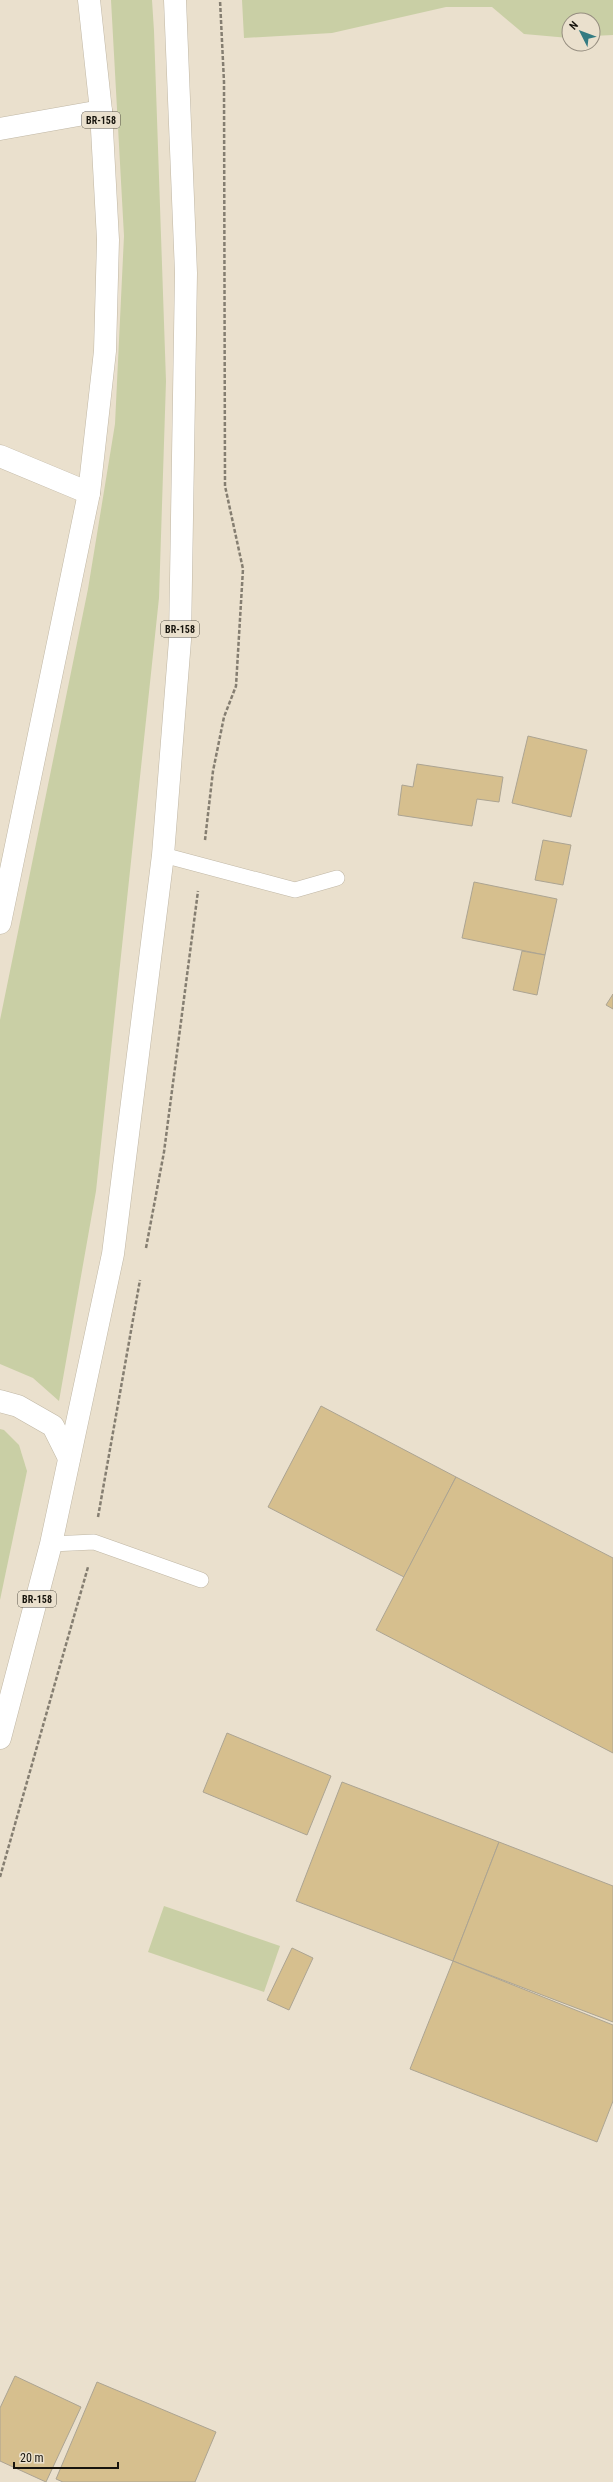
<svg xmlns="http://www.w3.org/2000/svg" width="613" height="2482" font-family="'Roboto Condensed',sans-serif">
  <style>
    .green { fill: #c9cfa5 }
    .building { fill: #d6bf8e; stroke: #aca492 }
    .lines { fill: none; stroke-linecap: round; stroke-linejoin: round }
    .lane-casing { stroke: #c0b7a5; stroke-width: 16 }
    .street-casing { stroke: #c0b7a5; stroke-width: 23 }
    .highway-casing { stroke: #c0b7a5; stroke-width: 23 }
    .path { stroke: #857e71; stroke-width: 2.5; stroke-dasharray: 4 2; stroke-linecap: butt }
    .lane { stroke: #fff; stroke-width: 15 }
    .street { stroke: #fff; stroke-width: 22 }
    .highway { stroke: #fff; stroke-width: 22 }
    .labels { text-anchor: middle; stroke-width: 3; stroke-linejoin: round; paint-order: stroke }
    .shield { fill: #eae0cd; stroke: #565147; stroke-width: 1 }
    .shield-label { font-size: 10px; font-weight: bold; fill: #17140d }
  </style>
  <rect width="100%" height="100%" fill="#eae0cd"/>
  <g class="green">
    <path d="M111,0H152L154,31L166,381L159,598L96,1191L59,1401L33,1378L0,1364V1020L88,589L115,424L124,236Z"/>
    <path d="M242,0H613V35L593,36V20H569V38L524,34L492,7H446L332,33L244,38Z"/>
    <path d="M0,1429L4,1430L19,1445L27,1471L0,1600Z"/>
    <path d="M164,1906L280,1946L264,1992L148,1952Z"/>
  </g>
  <g class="building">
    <path d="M528,736L587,750L571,817L512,803Z"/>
    <path d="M417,764L503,777L499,802L477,799L472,826L398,815L402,785L413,787Z"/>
    <path d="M543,840L571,845L563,885L535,880Z"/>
    <path d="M474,882L557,899L545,955L462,938Z"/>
    <path d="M522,951L545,955L537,995L513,990Z"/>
    <path d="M613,994V1009L606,1005Z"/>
    <path d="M321,1406L456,1477L404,1577L268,1507Z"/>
    <path d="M456,1477L613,1558V1753L376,1630Z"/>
    <path d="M227,1733L331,1776L307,1835L203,1792Z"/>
    <path d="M342,1782L499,1842L453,1961L296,1901Z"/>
    <path d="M499,1842L613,1886V2022L453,1961Z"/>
    <path d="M292,1948L313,1958L289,2010L267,2000Z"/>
    <path d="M453,1961L613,2025V2101L597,2142L410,2069Z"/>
    <path d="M15,2376L81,2407L46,2482L0,2461V2408Z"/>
    <path d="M97,2382L216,2432L195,2482H63L56,2479Z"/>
  </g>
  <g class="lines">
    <defs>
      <g id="lane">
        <path d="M163,855L295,890L337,878"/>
        <path d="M51,1544L94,1542L201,1580"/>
      </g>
      <g id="street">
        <path d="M0,129L101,111"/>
        <path d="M0,456L89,493"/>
      </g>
      <g id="highway">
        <path d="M0,923L89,493L105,351L108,240L101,111L89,0"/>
        <path d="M0,1401L18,1406L53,1426L69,1458"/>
        <path d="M0,1738L51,1544L113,1254L163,855L180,640L186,273L175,0"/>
      </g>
    </defs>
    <use href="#lane" class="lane-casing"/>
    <use href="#street" class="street-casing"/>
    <use href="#highway" class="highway-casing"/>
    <g class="path">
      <path d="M205,840L213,771L224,717L236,686L243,569L225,486L224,82L220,0"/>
      <path d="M146,1248L164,1152L198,891"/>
      <path d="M98,1517L140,1280"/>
      <path d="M0,1877L88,1567"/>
    </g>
    <use href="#lane" class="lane"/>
    <use href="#street" class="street"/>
    <use href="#highway" class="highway"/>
  </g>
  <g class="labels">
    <g class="shield">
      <rect x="82" y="112" width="38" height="16" rx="3"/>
      <rect x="161" y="621" width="38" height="16" rx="3"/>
      <rect x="18" y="1591" width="38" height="16" rx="3"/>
    </g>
    <g class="shield-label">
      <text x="101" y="124">BR-158</text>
      <text x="180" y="633">BR-158</text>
      <text x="37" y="1603">BR-158</text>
    </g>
  </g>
  <g transform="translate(581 32) rotate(312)"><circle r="19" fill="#eae0cd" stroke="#968e80"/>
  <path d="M0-3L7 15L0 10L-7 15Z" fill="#337b82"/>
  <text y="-6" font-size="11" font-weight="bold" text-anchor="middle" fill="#17140d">N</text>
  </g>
  <path d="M14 2462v6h104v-6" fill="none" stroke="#17140d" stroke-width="2"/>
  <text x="20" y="2462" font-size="12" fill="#17140d" stroke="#eae0cd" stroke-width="3" paint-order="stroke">20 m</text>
</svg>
